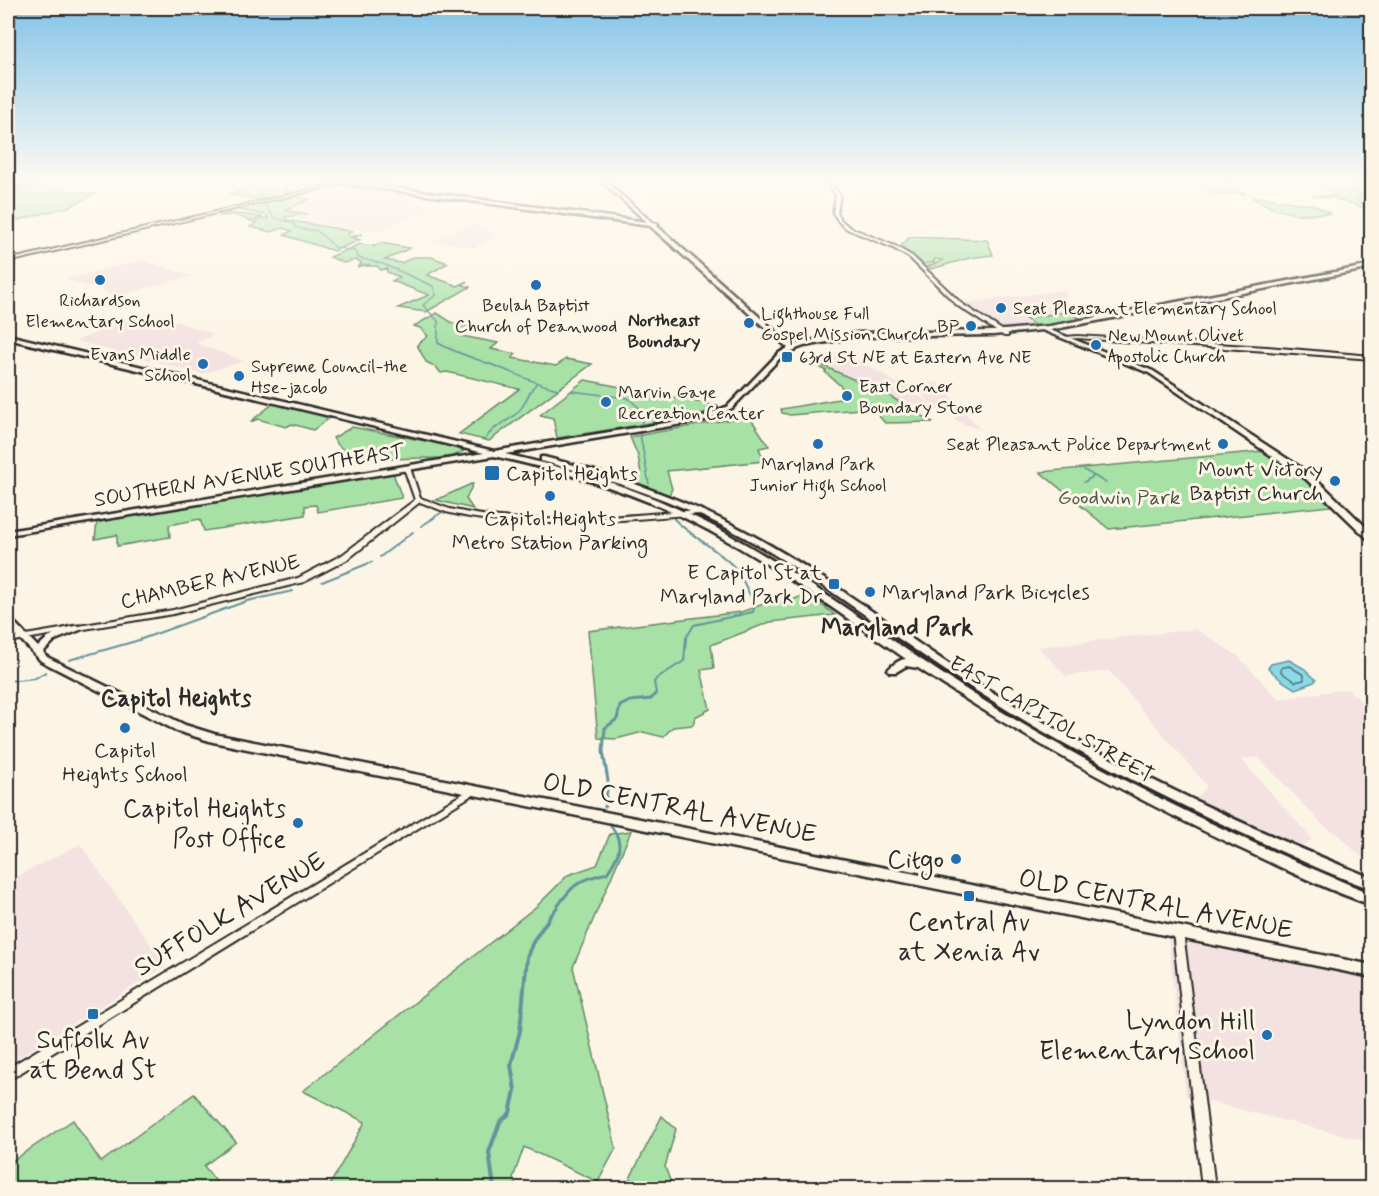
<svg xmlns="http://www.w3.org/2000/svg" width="1379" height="1196" font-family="Mynerve,sans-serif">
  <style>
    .built { fill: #f3e2e1 }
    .green { fill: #a7e1a6; stroke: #698668; stroke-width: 1.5 }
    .water { fill: #8ad9e7; stroke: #64939c; stroke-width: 1.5 }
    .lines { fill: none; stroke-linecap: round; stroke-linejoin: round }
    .shore { stroke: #517176; stroke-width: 1.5 }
    .stream-far3 { stroke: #64939c; stroke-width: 1.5 }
    .stream-far2 { stroke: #64939c; stroke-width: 2 }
    .stream-far1 { stroke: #64939c; stroke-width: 3 }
    .stream { stroke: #64939c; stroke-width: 4 }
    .minor-casing { stroke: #2b2b2b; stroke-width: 4 }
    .major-casing { stroke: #2b2b2b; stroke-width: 5 }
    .minor { fill: #fcf5e5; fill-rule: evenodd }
    .major { fill: #fcf5e5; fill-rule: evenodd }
    .poi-dot { fill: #1f6fb2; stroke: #fcf5e5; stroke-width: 2 }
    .labels { text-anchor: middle; stroke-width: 6; stroke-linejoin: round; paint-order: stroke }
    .far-poi-label { font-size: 18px; fill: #2b2b2b; stroke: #fcf5e5; text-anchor: start }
    .far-neighbourhood-label { font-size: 18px; font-weight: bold; fill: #2b2b2b; stroke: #fcf5e5 }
    .poi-label { font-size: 21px; fill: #2b2b2b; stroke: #fcf5e5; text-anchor: end }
    .street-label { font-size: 21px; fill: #2b2b2b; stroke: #fcf5e5 }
    .park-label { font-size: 21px; fill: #4a584a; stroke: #fcf5e5 }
    .quarter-label { font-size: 24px; font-weight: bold; fill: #2b2b2b; stroke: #fcf5e5 }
    .near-street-label { font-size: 26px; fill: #2b2b2b; stroke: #fcf5e5 }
    .near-poi-label { font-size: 26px; fill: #2b2b2b; stroke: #fcf5e5; text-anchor: end }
  </style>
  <rect width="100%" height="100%" fill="#fcf5e5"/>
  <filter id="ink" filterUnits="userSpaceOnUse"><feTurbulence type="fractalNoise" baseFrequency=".0167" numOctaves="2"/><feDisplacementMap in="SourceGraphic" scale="12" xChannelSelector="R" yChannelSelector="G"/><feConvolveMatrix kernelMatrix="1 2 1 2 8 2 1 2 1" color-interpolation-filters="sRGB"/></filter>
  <g filter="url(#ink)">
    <g class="built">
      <path d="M357,186L385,190L435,207L377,232L294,219L289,217L302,216L285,209Z"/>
      <path d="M471,224L490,230L495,237L475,248L433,241Z"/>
      <path d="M143,260L191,276L117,296L65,279Z"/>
      <path d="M1065,290L1068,312L1025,318L1037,327L1027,328H1000L964,303Z"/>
      <path d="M150,313L214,334L196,343L244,361L202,374L76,341L127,319Z"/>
      <path d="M839,352L869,366L935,406L913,387L914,384L938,382L980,429L961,423L940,409L929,413L917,410L818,362L820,357Z"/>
      <path d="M1196,629L1238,656L1278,699L1347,689L1371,709V866L1338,835L1323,825L1258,757L1241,759L1312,839L1306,844L1297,846L1286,841L1196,799L1207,786L1109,671L1066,676L1038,647Z"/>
      <path d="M80,844L166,966L8,1064V881Z"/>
      <path d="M1168,939L1371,979V1118L1366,1117L1370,1142L1186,1096Z"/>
    </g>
    <g class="green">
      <path d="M241,181H283L294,184L283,186L291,190L287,191L290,193L260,200L229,194L250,188L247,183Z"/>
      <path d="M1205,181H1225L1245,194L1212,193L1206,187Z"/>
      <path d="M1314,181C1332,181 1354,178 1368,191L1363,195V198L1371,203V210L1333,198L1312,196L1336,195Z"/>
      <path d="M29,187H46L95,194L71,206L8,223V210L10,209L8,208V193Z"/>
      <path d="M290,196L310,199L286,209L287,211L307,214L285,217L287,220L350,231H352L347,235L350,237L362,234L353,238L360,240L334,251L284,235L292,231L283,228L271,232L250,227L257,223L234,215L219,216L226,214L223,212L263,217L255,220L268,218L266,215L234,209Z"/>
      <path d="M1257,197L1314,205L1331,214H1296L1272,208L1253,198Z"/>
      <path d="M910,237L987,240L993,255L970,258L931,269L926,267L944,260L935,259L934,262L924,264L900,247Z"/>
      <path d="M380,243L410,248L385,260L401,263L414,257H431L448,263L427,275L458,286L467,281L463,285L470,287L426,312L398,308L429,295L392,281L400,277L387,272V269L381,270L377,266H367L370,264L357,267L361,264V262L355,260L344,263L330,257L360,244L374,246Z"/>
      <path d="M1068,312L1082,319L1037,327L1024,318Z"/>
      <path d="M437,313L454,324L474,328L462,336L498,343L491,349L516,354L512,358L556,366L566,359L592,364L489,441L459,434L519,389L447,372L441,373L436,367L426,362L417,345L428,336L420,328L414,326Z"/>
      <path d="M817,363L886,394L933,422L885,423L872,408L790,415L782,413L781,409L839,399L845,394L843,388L825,372L826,371L815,364Z"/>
      <path d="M585,380L718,406V408L695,416L557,438L553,418L540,415Z"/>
      <path d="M274,403L276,404L331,417L313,430L292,424L286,427L258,419L250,422Z"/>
      <path d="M749,416L769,446L759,448L764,461L667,471L672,489L669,495L632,481L641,474L638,456L630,437Z"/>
      <path d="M352,427L441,444L464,451C455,457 435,459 424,458C397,457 350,468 333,438Z"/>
      <path d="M1264,451L1300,474L1331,506L1109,529L1040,472Z"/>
      <path d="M393,473L402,498L318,512L316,505L305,506V515L204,531L200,519L169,525L170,537L117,546V535L95,539L97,522Z"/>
      <path d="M471,484H473L466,499L473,509L436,500Z"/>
      <path d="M807,594L835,615L770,622L711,645L714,668L701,670L710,709L695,717L693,725L673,727L663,737L643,732L616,739L598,738L588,631L741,612L769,602H787Z"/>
      <path d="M631,831L573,967L616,1148L598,1182L524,1147L513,1178L517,1188H328L365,1122L303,1091L538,905L568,875L597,865L610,834Z"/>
      <path d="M194,1094L236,1142L204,1166L221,1188H8V1164L73,1120L101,1162Z"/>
      <path d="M662,1116L676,1129L665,1167L673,1188H625Z"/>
    </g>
    <path class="water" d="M1289,660L1305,669L1316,680L1314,682L1295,689L1281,680L1268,668L1271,664Z"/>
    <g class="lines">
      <path class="shore" d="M1289,666L1304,675V680L1295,682L1281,672V668Z"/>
      <g class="stream-far3">
        <path d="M268,181L269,185L262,190L260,197L274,218L293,223L297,228L317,231L335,247L354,251L359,258L383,264L433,286L436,295L423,305L438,321V343C457,354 475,358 495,366C517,374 535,384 558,389"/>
        <path d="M1337,181L1360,188L1350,191L1361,195L1357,202L1372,206"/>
        <path d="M571,391L628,398L645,413L641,419L642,423"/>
        <path d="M640,434L649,484"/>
        <path d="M486,438C494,425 507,423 517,413C527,404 527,393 536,384"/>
        <path d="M1084,470L1106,483"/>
        <path d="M1084,482L1094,476"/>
        <path d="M431,519L441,513"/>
      </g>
      <g class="stream-far2">
        <path d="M674,519C693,538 718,549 736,569"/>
        <path d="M421,526L434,518"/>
        <path d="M380,557L413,532"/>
        <path d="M322,582L372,562"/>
        <path d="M69,660L136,641L247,601L293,591"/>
        <path d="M8,681L35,678L46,672"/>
        <path d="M654,695L656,693L654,682L657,678L684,661L686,638L694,625L753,612L755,605L740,575"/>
      </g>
      <g class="stream-far1">
        <path d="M605,807L608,781L603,751L605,728L617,719L620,706L630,701L651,699L655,694"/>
        <path d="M550,917C570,889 572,881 607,873C619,856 625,844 611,826"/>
      </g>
      <path class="stream" d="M494,1188L489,1152L500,1122L510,1113L515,1090L511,1065L520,1031L527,957L534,940L551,915"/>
      <defs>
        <g id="minor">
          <path d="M37,181H41L8,193V191Z"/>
          <path d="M348,181H353L8,262V260Z"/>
          <path d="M826,181H828L840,195L837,213L841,220L849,227L895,246L912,256L962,304L1008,334V336H1004L958,306L910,258L893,248L847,229L839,222L833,213L836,195Z"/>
          <path d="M1077,336L1267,347L1372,356V359L1267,351L1077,338L1066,339L1064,338L1066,337Z"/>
          <path d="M407,466L410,468L420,498C430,501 440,506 450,509C530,528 617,516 698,510L701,512L698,514C617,520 525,532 446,512C437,509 429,505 420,502L348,559L304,582L173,614L8,642V638L173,610L298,578L342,555L415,500L404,468Z"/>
          <path d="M474,787L477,788L479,790L477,792L12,1078L8,1080V1068Z"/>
          <path d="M1178,927L1182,929L1183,932L1215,1188H1202L1173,932L1174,929Z"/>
        </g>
        <g id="major">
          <path d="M326,181H343L647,222L601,181H605L653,223L658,224L657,226L792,346L802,342L857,333L993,331L1050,326L1372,265V268L1050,330L1153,371L1312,475L1372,533V540H1369L1306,479L1149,373L1042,330L993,335L857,337L804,346L796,349L795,351L783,355L732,408L706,420L505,454C564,468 623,483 678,509C791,561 888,642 994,707C1114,780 1241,840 1372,894V905C1324,889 1278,866 1233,845C1124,793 1018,735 918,668L906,666L896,672H890L888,670C892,665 900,659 906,659C830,607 756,551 672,512C615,486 555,470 494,456L8,535V531L484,453L8,339V335L494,451L702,417L728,406L779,353L788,348L650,226Z"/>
          <path d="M541,457H544C615,475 685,499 750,534C837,581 913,644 997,695C1117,767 1243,826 1372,878V889C1329,874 1287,854 1246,835C1157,794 1070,750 988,698C905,647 829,584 744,537C680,502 611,479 541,461Z"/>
          <path d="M8,618L11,619L38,647C48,636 65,625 80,626L82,628L80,630L55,640L43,652L47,657L185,725L214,734L1372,965V977L213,742L177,731L41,661L8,626Z"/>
        </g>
      </defs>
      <use href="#minor" class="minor-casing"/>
      <use href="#major" class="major-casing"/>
      <use href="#minor" class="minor"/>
      <use href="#major" class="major"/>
    </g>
  </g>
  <linearGradient id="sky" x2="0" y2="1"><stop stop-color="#82c3e8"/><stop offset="0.52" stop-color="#fefaf3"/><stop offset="1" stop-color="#fefaf3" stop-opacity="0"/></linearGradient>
  <rect width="1379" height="348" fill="url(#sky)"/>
  <g class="poi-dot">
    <circle cx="100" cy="280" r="6"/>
    <circle cx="536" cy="285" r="6"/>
    <circle cx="1001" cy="308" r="6"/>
    <circle cx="749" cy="323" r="6"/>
    <circle cx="971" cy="326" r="6"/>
    <circle cx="1096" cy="345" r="6"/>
    <rect x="781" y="351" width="12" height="12" rx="3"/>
    <circle cx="203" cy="364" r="6"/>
    <circle cx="239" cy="376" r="6"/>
    <circle cx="847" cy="396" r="6"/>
    <circle cx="606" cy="402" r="6"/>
    <circle cx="818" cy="444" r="6"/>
    <circle cx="1223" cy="444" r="6"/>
    <rect x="484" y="465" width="16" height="16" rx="3"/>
    <circle cx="1335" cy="481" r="6"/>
    <circle cx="550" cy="496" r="6"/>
    <rect x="828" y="578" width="12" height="12" rx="3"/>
    <circle cx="870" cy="592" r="6"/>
    <circle cx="125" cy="728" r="6"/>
    <circle cx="298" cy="823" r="6"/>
    <circle cx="956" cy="859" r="6"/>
    <rect x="963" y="890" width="12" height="12" rx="3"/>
    <rect x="87" y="1008" width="12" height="12" rx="3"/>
    <circle cx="1267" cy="1035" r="6"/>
  </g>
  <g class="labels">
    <g class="far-poi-label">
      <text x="100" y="306" text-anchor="middle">Richardson<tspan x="100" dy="21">Elementary School</tspan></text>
      <text x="536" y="311" text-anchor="middle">Beulah Baptist<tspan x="536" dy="21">Church of Deanwood</tspan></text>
      <text x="1013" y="314">Seat Pleasant Elementary School</text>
      <text x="761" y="319">Lighthouse Full<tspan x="761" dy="21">Gospel Mission Church</tspan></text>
      <text x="959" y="332" text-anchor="end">BP</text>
      <text x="1108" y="341">New Mount Olivet<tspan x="1108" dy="21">Apostolic Church</tspan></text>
      <text x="191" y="360" text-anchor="end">Evans Middle<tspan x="191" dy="21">School</tspan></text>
      <text x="799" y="363">63rd St NE at Eastern Ave NE</text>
      <text x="251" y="372">Supreme Council-the<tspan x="251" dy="21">Hse-jacob</tspan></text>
      <text x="859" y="392">East Corner<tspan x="859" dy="21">Boundary Stone</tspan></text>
      <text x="618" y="398">Marvin Gaye<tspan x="618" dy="21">Recreation Center</tspan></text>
      <text x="1211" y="450" text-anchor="end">Seat Pleasant Police Department</text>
      <text x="818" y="470" text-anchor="middle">Maryland Park<tspan x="818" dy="21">Junior High School</tspan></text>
    </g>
    <g class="far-neighbourhood-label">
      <text x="664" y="326">Northeast<tspan x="664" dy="21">Boundary</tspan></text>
    </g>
    <g class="poi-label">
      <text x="1323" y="476">Mount Victory<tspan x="1323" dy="24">Baptist Church</tspan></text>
      <text x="506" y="480" text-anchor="start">Capitol Heights</text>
      <text x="550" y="525" text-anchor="middle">Capitol Heights<tspan x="550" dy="24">Metro Station Parking</tspan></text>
      <text x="822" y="579">E Capitol St at<tspan x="822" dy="24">Maryland Park Dr</tspan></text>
      <text x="882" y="599" text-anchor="start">Maryland Park Bicycles</text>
      <text x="125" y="757" text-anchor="middle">Capitol<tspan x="125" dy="24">Heights School</tspan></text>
    </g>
    <g class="street-label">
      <text transform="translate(249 475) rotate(-9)" y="7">SOUTHERN AVENUE SOUTHEAST</text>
      <text transform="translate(210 581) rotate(-13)" y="7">CHAMBER AVENUE</text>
      <text transform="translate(1052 719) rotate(30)" y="7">EAST CAPITOL STREET</text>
    </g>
    <g class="park-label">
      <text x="1119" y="504">Goodwin Park</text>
    </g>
    <g class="quarter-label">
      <text x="897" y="635">Maryland Park</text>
      <text x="176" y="706">Capitol Heights</text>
    </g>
    <g class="near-street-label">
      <text transform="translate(680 807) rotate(11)" y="9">OLD CENTRAL AVENUE</text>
      <text transform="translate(1156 903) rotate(11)" y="9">OLD CENTRAL AVENUE</text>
      <text transform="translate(229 913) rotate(-31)" y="9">SUFFOLK AVENUE</text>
    </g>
    <g class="near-poi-label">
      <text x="286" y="817">Capitol Heights<tspan x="286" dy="30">Post Office</tspan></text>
      <text x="944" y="868">Citgo</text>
      <text x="969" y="930" text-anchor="middle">Central Av<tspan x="969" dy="30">at Xenia Av</tspan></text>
      <text x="1255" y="1029">Lyndon Hill<tspan x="1255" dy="30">Elementary School</tspan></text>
      <text x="93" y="1048" text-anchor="middle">Suffolk Av<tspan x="93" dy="30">at Bend St</tspan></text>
    </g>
  </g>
  <rect width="1379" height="1196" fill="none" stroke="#fcf5e5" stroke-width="30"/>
  <rect x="15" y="15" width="1349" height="1166" fill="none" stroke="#2b2b2b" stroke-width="2" filter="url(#ink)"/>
</svg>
